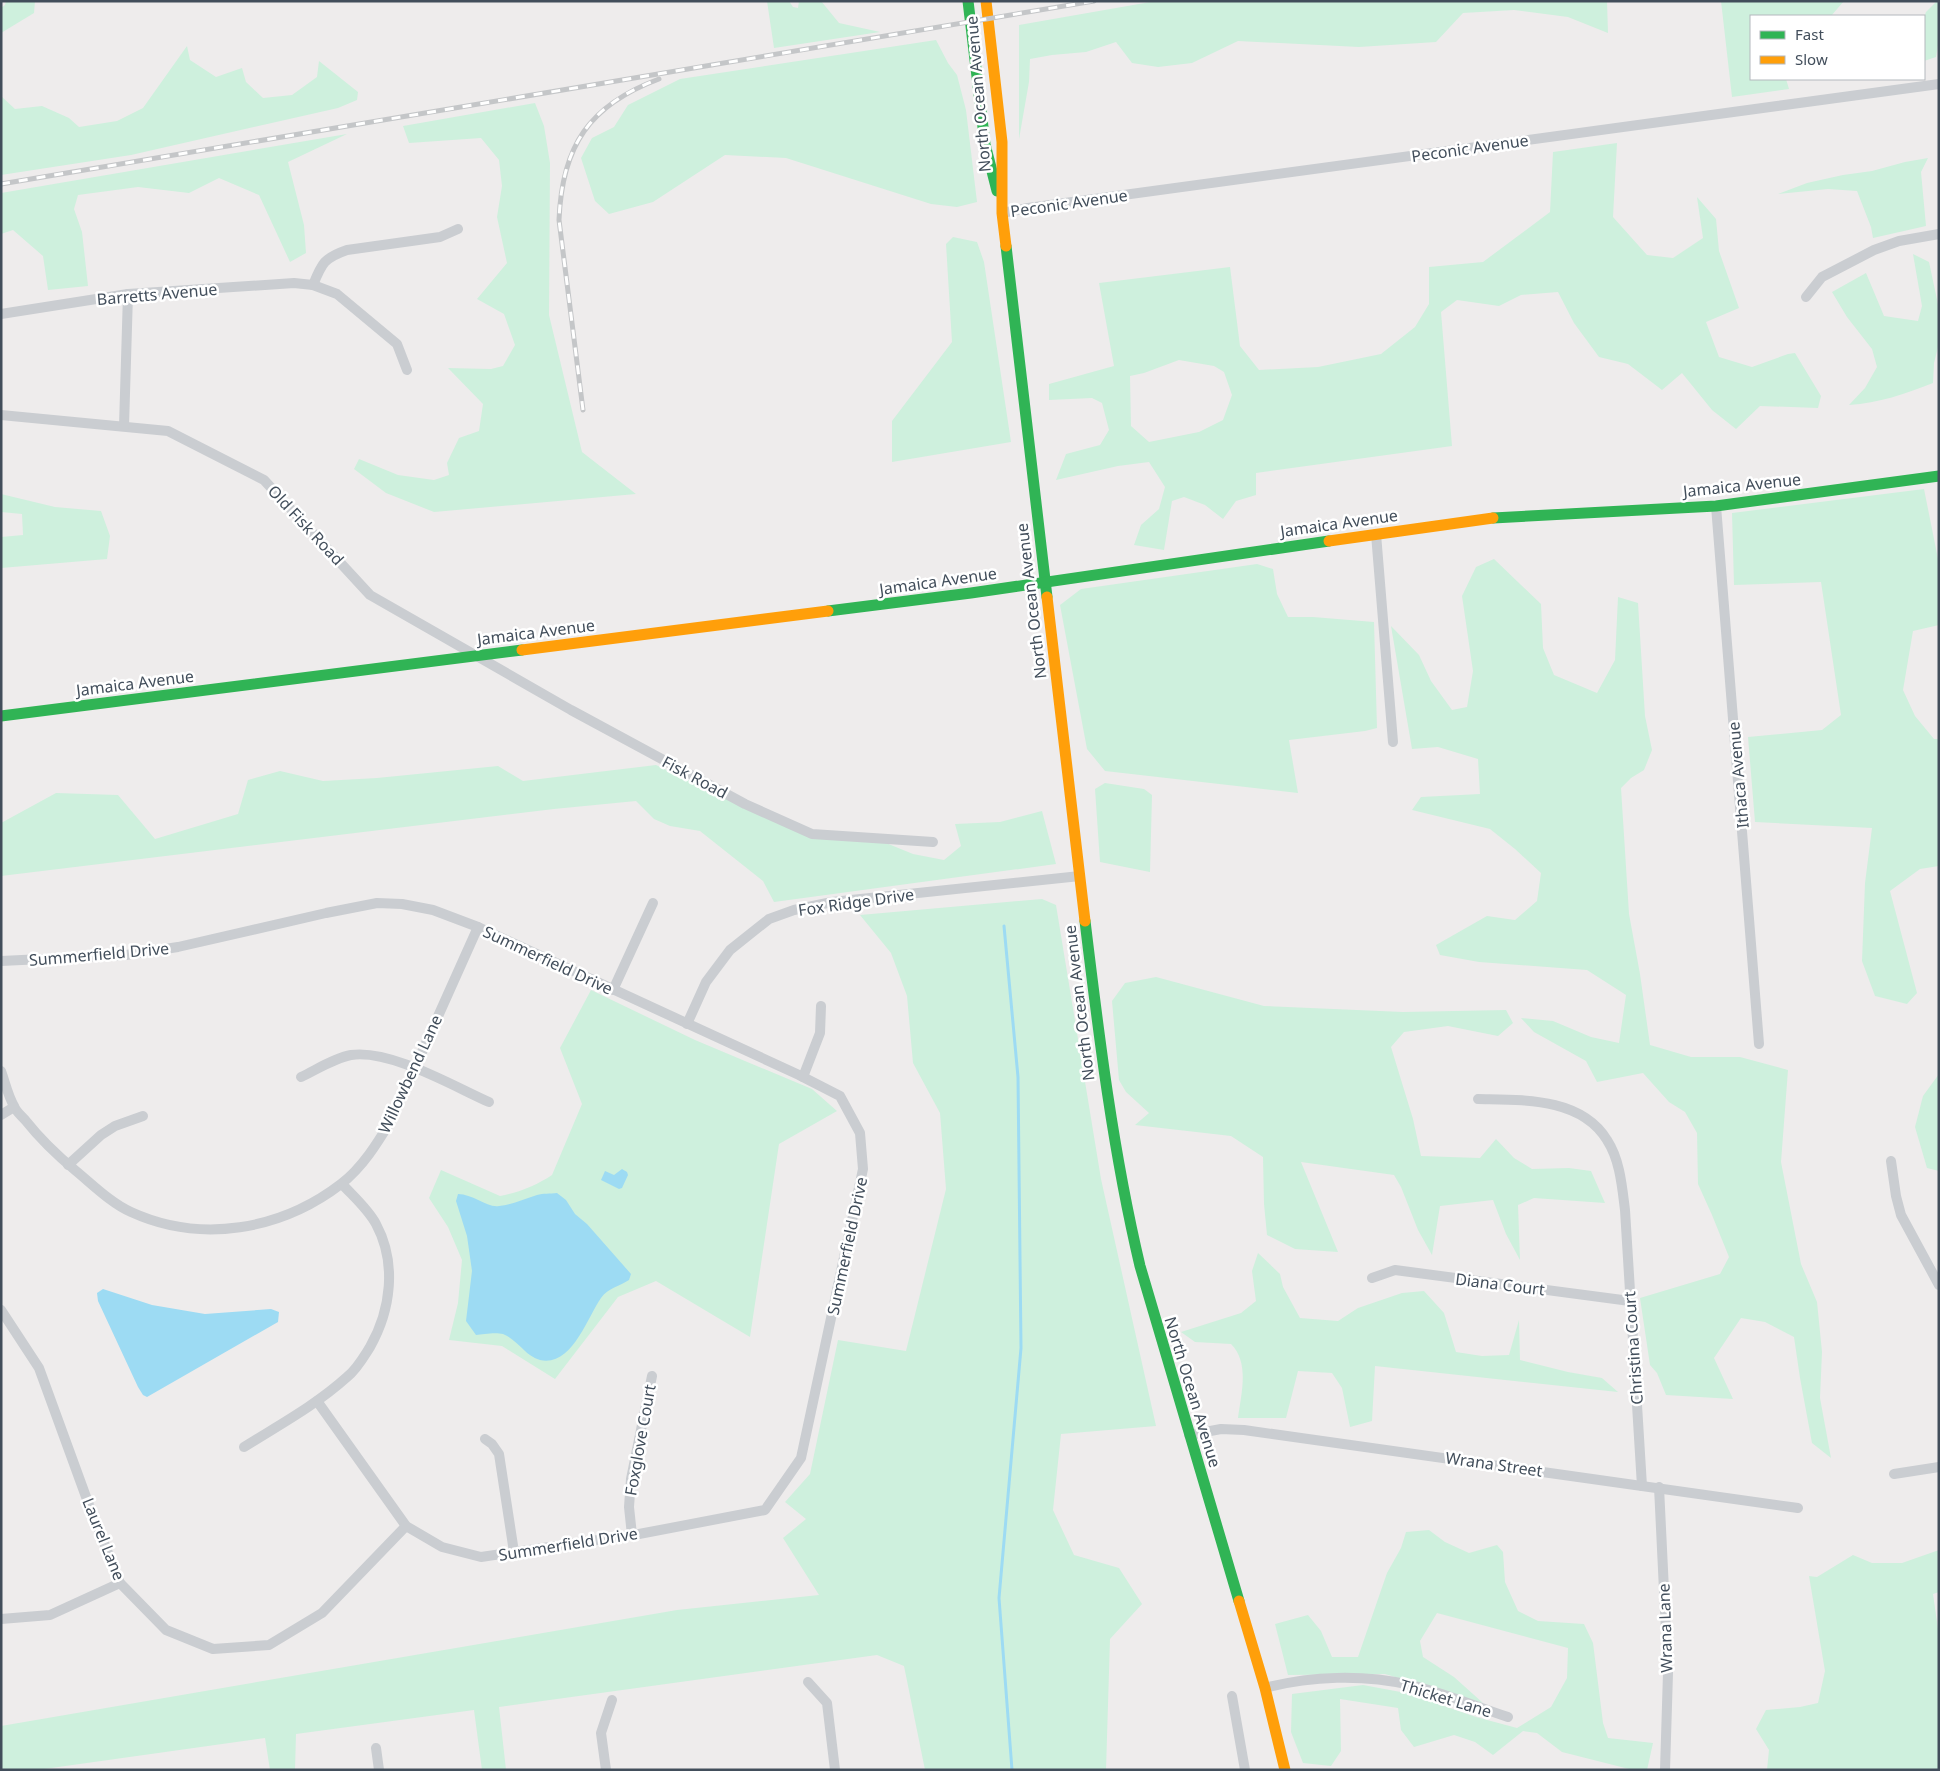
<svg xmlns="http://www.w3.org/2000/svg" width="1940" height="1771" font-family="'Noto Sans',sans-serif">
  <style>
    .green { fill: #cef0dd; fill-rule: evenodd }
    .water { fill: #9ddbf3 }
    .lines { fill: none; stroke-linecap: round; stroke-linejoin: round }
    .stream { stroke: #9ddbf3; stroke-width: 3 }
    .street { stroke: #cacdd1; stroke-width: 10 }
    .fast { stroke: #30b455; stroke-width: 11 }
    .slow { stroke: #ff9f0a; stroke-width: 11 }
    .rail-casing { stroke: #c4c6c8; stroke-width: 5 }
    .rail { stroke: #fff; stroke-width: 3; stroke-dasharray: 9; stroke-linecap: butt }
    .labels { text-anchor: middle; stroke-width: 5; stroke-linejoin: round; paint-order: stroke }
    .street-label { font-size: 16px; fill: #424e5b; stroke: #fff }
  </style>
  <rect width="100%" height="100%" fill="#eeecec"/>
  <g class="green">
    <path d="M6,1H35L34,13L1,33V8L5,5Z"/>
    <path d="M767,1H789L793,7L798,8L799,1H821L839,23L880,32L774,48Z"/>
    <path d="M1156,1H1607L1608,33L1568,17L1514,10L1463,13L1436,42L1359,47L1238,41L1192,63L1158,67L1132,63L1116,42L1086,52L1052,55L1030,59L1029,82L1019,139V25Z"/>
    <path d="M1721,1H1844L1831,16H1751V79H1786L1789,89L1732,97Z"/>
    <path d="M1937,1H1939V40L1936,57L1924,61V17L1926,12Z"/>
    <path d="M936,40L948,63L957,75L966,110L977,202L957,207L931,204L786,158L725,155L653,202L609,214L595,201L581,158L592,138L614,127L628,105L680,79Z"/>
    <path d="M187,46L190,60L216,77L242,68L246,82L263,98L292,95L317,77L319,61L358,92L357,100L338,108L131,155L1,175V96L15,109L42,106L69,118L79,127L117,121L143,108Z"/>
    <path d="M535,103L544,126L550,163L549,315L582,452L636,494L434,512L386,493L354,469L359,459L398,475L434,480L449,475L447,463L459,438L479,431L483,404L448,368L491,369L503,366L515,345L504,314L477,299L507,263L497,217L502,186L499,160L481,138L409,143L403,126Z"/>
    <path d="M347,134L288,162L304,225L306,253L290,262L259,195L219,178L189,193L138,187L78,195L74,209L82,232L88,286L48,290L43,256L13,230L1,234V193Z"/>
    <path d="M1617,143L1613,217L1647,255L1673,258L1703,238L1697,197L1716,219L1719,251L1739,308L1706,322L1719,357L1752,367L1788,354L1795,353L1821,396L1818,408L1760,406L1736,429L1712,410L1682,373L1662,390L1628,364L1599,357L1574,323L1558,292L1521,295L1499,306L1457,300L1441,312L1452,446L1256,473V495L1236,501L1223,519L1205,505L1184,497L1172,501L1164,550L1134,545L1141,525L1159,509L1165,487L1149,462L1118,466L1056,480L1066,454L1100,445L1109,430L1102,403L1092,398L1049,400V384L1114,366L1099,283L1230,267L1240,346L1259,370L1318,367L1381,354L1415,327L1429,304V267L1483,262L1550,212L1553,152ZM1179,360L1214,366L1224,372L1232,395L1223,420L1199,432L1149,442L1131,426L1130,376L1144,373Z"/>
    <path d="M1928,158L1921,172L1926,226L1873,238L1871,227L1857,191L1828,189L1778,194L1807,183L1843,175L1872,171L1905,162Z"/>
    <path d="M953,237L977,242L984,262L1011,442L892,462V421L952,342L946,244Z"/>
    <path d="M1913,254L1929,262L1939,309V343L1934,363L1933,383C1905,394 1879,403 1849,405L1865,388L1877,367L1872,349L1847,317L1832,292L1866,273L1884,316L1918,321L1922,306Z"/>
    <path d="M1924,489L1939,564V625L1913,631L1903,690L1915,716L1934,739H1939V866L1920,869L1890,891L1917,993L1907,1004L1875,996L1862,961L1865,883L1872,828L1755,822L1748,737L1822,730L1841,715L1821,582L1734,585L1732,513Z"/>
    <path d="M1,494L55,507L101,511L110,536L107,559L1,568V537L23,535L22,514L1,512Z"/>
    <path d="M1494,559L1541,604L1543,648L1554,675L1597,693L1615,660L1618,597L1638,603L1645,716L1652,750L1644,770L1631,778L1621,788L1629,914L1640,974L1650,1045L1691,1057H1740L1788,1070L1781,1162L1801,1264L1817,1302L1822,1352L1820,1398L1831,1458L1812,1443L1800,1378L1794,1337L1765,1322L1741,1318L1714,1358L1733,1399L1666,1395L1657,1373L1650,1365L1640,1298L1720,1274L1729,1257L1712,1215L1698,1184L1697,1133L1685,1112L1669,1102L1643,1073L1597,1082L1586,1061L1534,1032L1521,1018L1553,1021L1591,1037L1619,1043L1626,995L1587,970L1479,962L1440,955L1436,945L1487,916L1515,920L1537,901L1541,873L1515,849L1490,829L1412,810L1421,797L1480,794L1478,759L1438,747L1412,749L1391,626L1419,655L1431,681L1452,710L1467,707L1473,671L1462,596L1476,567Z"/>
    <path d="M1257,564L1273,569L1277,594L1288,617H1313L1374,622L1377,728L1365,731L1289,740L1298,793L1105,771L1087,749L1060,605L1081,589Z"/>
    <path d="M656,765L811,838L886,843L913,854L944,860L961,846L955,824L1000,822L1042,811L1056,864L774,902L763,881L700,831L670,826L654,819L636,801L554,809L1,876V823L56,793L118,795L155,839L238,814L248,780L280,771L323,781L377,778L498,766L523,781Z"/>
    <path d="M1105,783L1144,789L1152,795L1150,872L1100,862L1095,789Z"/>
    <path d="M1042,899L1056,905L1101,1179L1156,1426L1061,1434L1053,1510L1074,1555L1119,1568L1142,1604L1110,1639L1106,1770H925L904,1666L877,1655L499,1707L506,1770H482L474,1710L296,1734L295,1770H270L265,1738L37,1770H1V1726L677,1610L819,1595L783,1538L806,1519L785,1502L810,1474L838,1340L906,1351L946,1189L940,1113L913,1063L907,996L891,953L860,915Z"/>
    <path d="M1156,977L1264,1006L1403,1012L1506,1010L1513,1023L1498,1036L1448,1026L1404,1032L1391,1047L1413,1119L1421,1156L1480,1158L1496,1139L1514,1158L1532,1169L1569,1168L1591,1171L1605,1203L1534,1198L1518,1205L1520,1260L1506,1234L1493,1200L1440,1206L1432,1255L1418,1230L1401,1187L1394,1175L1301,1162L1338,1252L1295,1249L1267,1235L1264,1204L1263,1157L1231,1136L1135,1125L1149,1113L1126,1092L1119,1080L1112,1001L1125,983Z"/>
    <path d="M591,990L695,1040L812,1089L837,1111L779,1144L750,1337L656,1281L618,1297L555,1379L502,1346L449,1340L458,1303L462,1260L448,1227L429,1198L441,1170L500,1196C518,1193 537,1185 552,1175L582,1104L560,1048Z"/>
    <path d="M1939,1074V1171L1927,1168L1915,1127L1923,1096Z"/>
    <path d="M1258,1253L1280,1274L1283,1287L1300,1318L1338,1321L1358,1308L1402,1293L1424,1291L1444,1313L1456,1352L1482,1356L1509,1355L1519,1320L1520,1360L1568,1372L1602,1378L1618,1392L1375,1366L1372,1421L1350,1427L1342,1388L1332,1373L1298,1371L1286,1418H1238C1241,1394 1250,1363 1231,1344L1195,1342L1181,1332L1241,1313L1256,1301L1252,1271Z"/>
    <path d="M1429,1530L1445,1542L1469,1553L1497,1545L1503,1552L1505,1582L1518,1611L1538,1621L1584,1624L1593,1643L1603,1723L1608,1738L1653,1743L1647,1770H1633L1562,1752L1537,1733L1523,1731L1493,1755L1475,1742L1454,1735L1414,1747L1401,1730L1398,1708L1340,1699L1341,1751L1331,1766L1303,1763L1291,1732L1292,1694L1363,1685L1406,1693L1476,1717L1517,1728L1551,1707L1567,1678L1568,1648L1437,1613L1420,1641L1423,1657L1454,1677L1483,1703L1385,1674L1288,1675L1275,1624L1308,1615L1321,1631L1332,1657H1358L1387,1573L1401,1548L1406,1532Z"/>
    <path d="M1939,1550V1592L1933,1594L1939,1636V1770H1767L1769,1750L1756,1729L1766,1710L1800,1707L1818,1703L1825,1671L1809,1576L1817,1577L1853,1555L1872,1563H1902Z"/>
  </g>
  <g class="water">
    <path d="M622,1169L627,1172L628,1175L622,1188L619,1189L601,1180L605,1171L614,1175Z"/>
    <path d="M557,1193L566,1200L575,1214L587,1224L631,1274L629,1280C620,1286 608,1288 601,1298C587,1318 572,1367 540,1360C525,1356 518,1340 503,1334C496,1332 483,1334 476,1335L466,1321L472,1271L467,1236L456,1201L458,1194C473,1194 487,1208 499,1206C512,1205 524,1199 537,1195C543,1193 550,1194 557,1193Z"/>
    <path d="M103,1289L152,1305L205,1314L271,1309L279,1312L278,1322L147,1397L143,1395L138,1387L98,1301L97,1293Z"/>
  </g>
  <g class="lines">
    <path class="stream" d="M1004,926L1018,1077L1021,1348L999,1598L1012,1770"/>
    <g class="street">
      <path d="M1002,213L1028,208L1939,84"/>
      <path d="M313,285C322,263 324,258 347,250L440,237L458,229"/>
      <path d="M1806,297L1822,277L1874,250L1899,241L1939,234"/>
      <path d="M1,314L128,294L294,283L313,285L337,294L397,344L407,370"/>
      <path d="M1,415L168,431L264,480L370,595L571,710L745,804L812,834L933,842"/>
      <path d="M124,426L128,294"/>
      <path d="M1716,506L1759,1044"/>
      <path d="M1376,534L1393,742"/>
      <path d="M1,961L126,955L178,947L326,913L377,903L402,904L433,910L478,927L799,1075L840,1096L860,1133L863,1169L801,1458L765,1510L639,1534L481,1557L442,1547L406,1526L317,1401"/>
      <path d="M613,990L653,903"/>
      <path d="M687,1024L706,982L730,950L769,919L794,910L832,902L1080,876"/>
      <path d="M1,1071C5,1082 8,1096 14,1106C16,1112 22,1116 26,1121C41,1140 58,1156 76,1171C93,1185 111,1203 131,1212C201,1244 281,1230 341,1184C363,1167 378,1142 392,1119L478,927"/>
      <path d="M301,1077C316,1070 334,1058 351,1055C390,1049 453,1086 489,1102"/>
      <path d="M803,1077L820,1033L821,1006"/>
      <path d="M1478,1099C1522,1100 1581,1097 1607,1140C1620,1160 1622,1186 1625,1210L1642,1486"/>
      <path d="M1,1115L14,1107"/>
      <path d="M1891,1161L1896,1196L1901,1215L1939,1285"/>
      <path d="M68,1165L101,1135L115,1126L143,1116"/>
      <path d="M1372,1278L1395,1270L1630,1301"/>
      <path d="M1,1310L39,1368L89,1505L120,1583L166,1630L213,1649L269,1645L322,1613L406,1526"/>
      <path d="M1189,1435L1221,1429L1244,1430L1798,1508"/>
      <path d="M485,1439L492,1444L499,1454L514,1552"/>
      <path d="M244,1447C279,1425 316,1405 347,1377C357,1369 363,1358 370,1347C391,1310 397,1263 376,1224C368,1209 353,1196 342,1184"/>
      <path d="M1894,1474L1939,1467"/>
      <path d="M1659,1487L1668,1673L1665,1770"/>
      <path d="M632,1535L629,1507L631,1479L652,1376"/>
      <path d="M1,1619L50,1615L120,1583"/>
      <path d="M808,1682L827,1703L835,1770"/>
      <path d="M1265,1688C1310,1676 1363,1674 1410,1685C1442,1692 1477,1707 1508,1717"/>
      <path d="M1232,1696L1245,1770"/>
      <path d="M376,1748L379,1770"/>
      <path d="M606,1770L601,1733L612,1700"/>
    </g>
    <g class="fast">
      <path d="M968,1L985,144L997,191"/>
      <path d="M1006,246L1047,597"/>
      <path d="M1493,518L1716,506L1939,476"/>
      <path d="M828,611L971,593L1329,541"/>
      <path d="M1,716L522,650"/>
      <path d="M1085,921C1099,1037 1113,1152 1140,1266L1239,1601"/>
    </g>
    <g class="slow">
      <path d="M986,1L1002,142V213L1006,246"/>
      <path d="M1329,541L1493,518"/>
      <path d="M1047,597L1085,921"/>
      <path d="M522,650L828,611"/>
      <path d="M1239,1601L1265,1688L1285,1770"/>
    </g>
    <defs>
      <g id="rail">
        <path d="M1,184L1094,1"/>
        <path d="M583,410L559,220C562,146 589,105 659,79"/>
      </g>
    </defs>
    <use href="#rail" class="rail-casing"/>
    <use href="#rail" class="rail"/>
  </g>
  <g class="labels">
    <g class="street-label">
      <text transform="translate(978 94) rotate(-95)" y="6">North Ocean Avenue</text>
      <text transform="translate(1470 148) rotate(-8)" y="6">Peconic Avenue</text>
      <text transform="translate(1069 203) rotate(-8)" y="6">Peconic Avenue</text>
      <text transform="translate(157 294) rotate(-5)" y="6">Barretts Avenue</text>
      <text transform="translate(1742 485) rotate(-6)" y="6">Jamaica Avenue</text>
      <text transform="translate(1339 523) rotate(-8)" y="6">Jamaica Avenue</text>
      <text transform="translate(306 525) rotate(47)" y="6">Old Fisk Road</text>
      <text transform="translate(938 581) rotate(-8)" y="6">Jamaica Avenue</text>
      <text transform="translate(1031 601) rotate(-97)" y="6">North Ocean Avenue</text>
      <text transform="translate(536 632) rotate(-7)" y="6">Jamaica Avenue</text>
      <text transform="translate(135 683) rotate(-7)" y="6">Jamaica Avenue</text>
      <text transform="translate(1738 775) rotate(-95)" y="6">Ithaca Avenue</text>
      <text transform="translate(695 777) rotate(28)" y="6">Fisk Road</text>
      <text transform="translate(856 902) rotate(-8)" y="6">Fox Ridge Drive</text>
      <text transform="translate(99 954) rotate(-5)" y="6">Summerfield Drive</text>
      <text transform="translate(548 960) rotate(25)" y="6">Summerfield Drive</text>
      <text transform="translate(1079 1003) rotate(-97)" y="6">North Ocean Avenue</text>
      <text transform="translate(410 1074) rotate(-65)" y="6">Willowbend Lane</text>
      <text transform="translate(847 1246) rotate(-78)" y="6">Summerfield Drive</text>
      <text transform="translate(1500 1284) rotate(7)" y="6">Diana Court</text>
      <text transform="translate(1633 1348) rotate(-94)" y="6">Christina Court</text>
      <text transform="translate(1193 1392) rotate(73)" y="6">North Ocean Avenue</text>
      <text transform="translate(640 1440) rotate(-80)" y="6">Foxglove Court</text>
      <text transform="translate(1494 1464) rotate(8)" y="6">Wrana Street</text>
      <text transform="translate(104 1539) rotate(68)" y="6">Laurel Lane</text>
      <text transform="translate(568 1544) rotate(-9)" y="6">Summerfield Drive</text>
      <text transform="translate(1665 1628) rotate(-92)" y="6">Wrana Lane</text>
      <text transform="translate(1446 1698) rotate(17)" y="6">Thicket Lane</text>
    </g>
  </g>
  <rect width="1940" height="1771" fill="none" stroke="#424e5b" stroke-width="5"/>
  <rect x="1750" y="15" width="175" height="65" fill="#ffffff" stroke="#b3b8bd"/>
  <rect x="1760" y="31" width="25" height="8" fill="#30b455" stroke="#b3b8bd"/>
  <text x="1795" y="40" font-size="15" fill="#424e5b">Fast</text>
  <rect x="1760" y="56" width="25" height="8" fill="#ff9f0a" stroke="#b3b8bd"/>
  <text x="1795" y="65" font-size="15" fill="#424e5b">Slow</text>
</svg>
